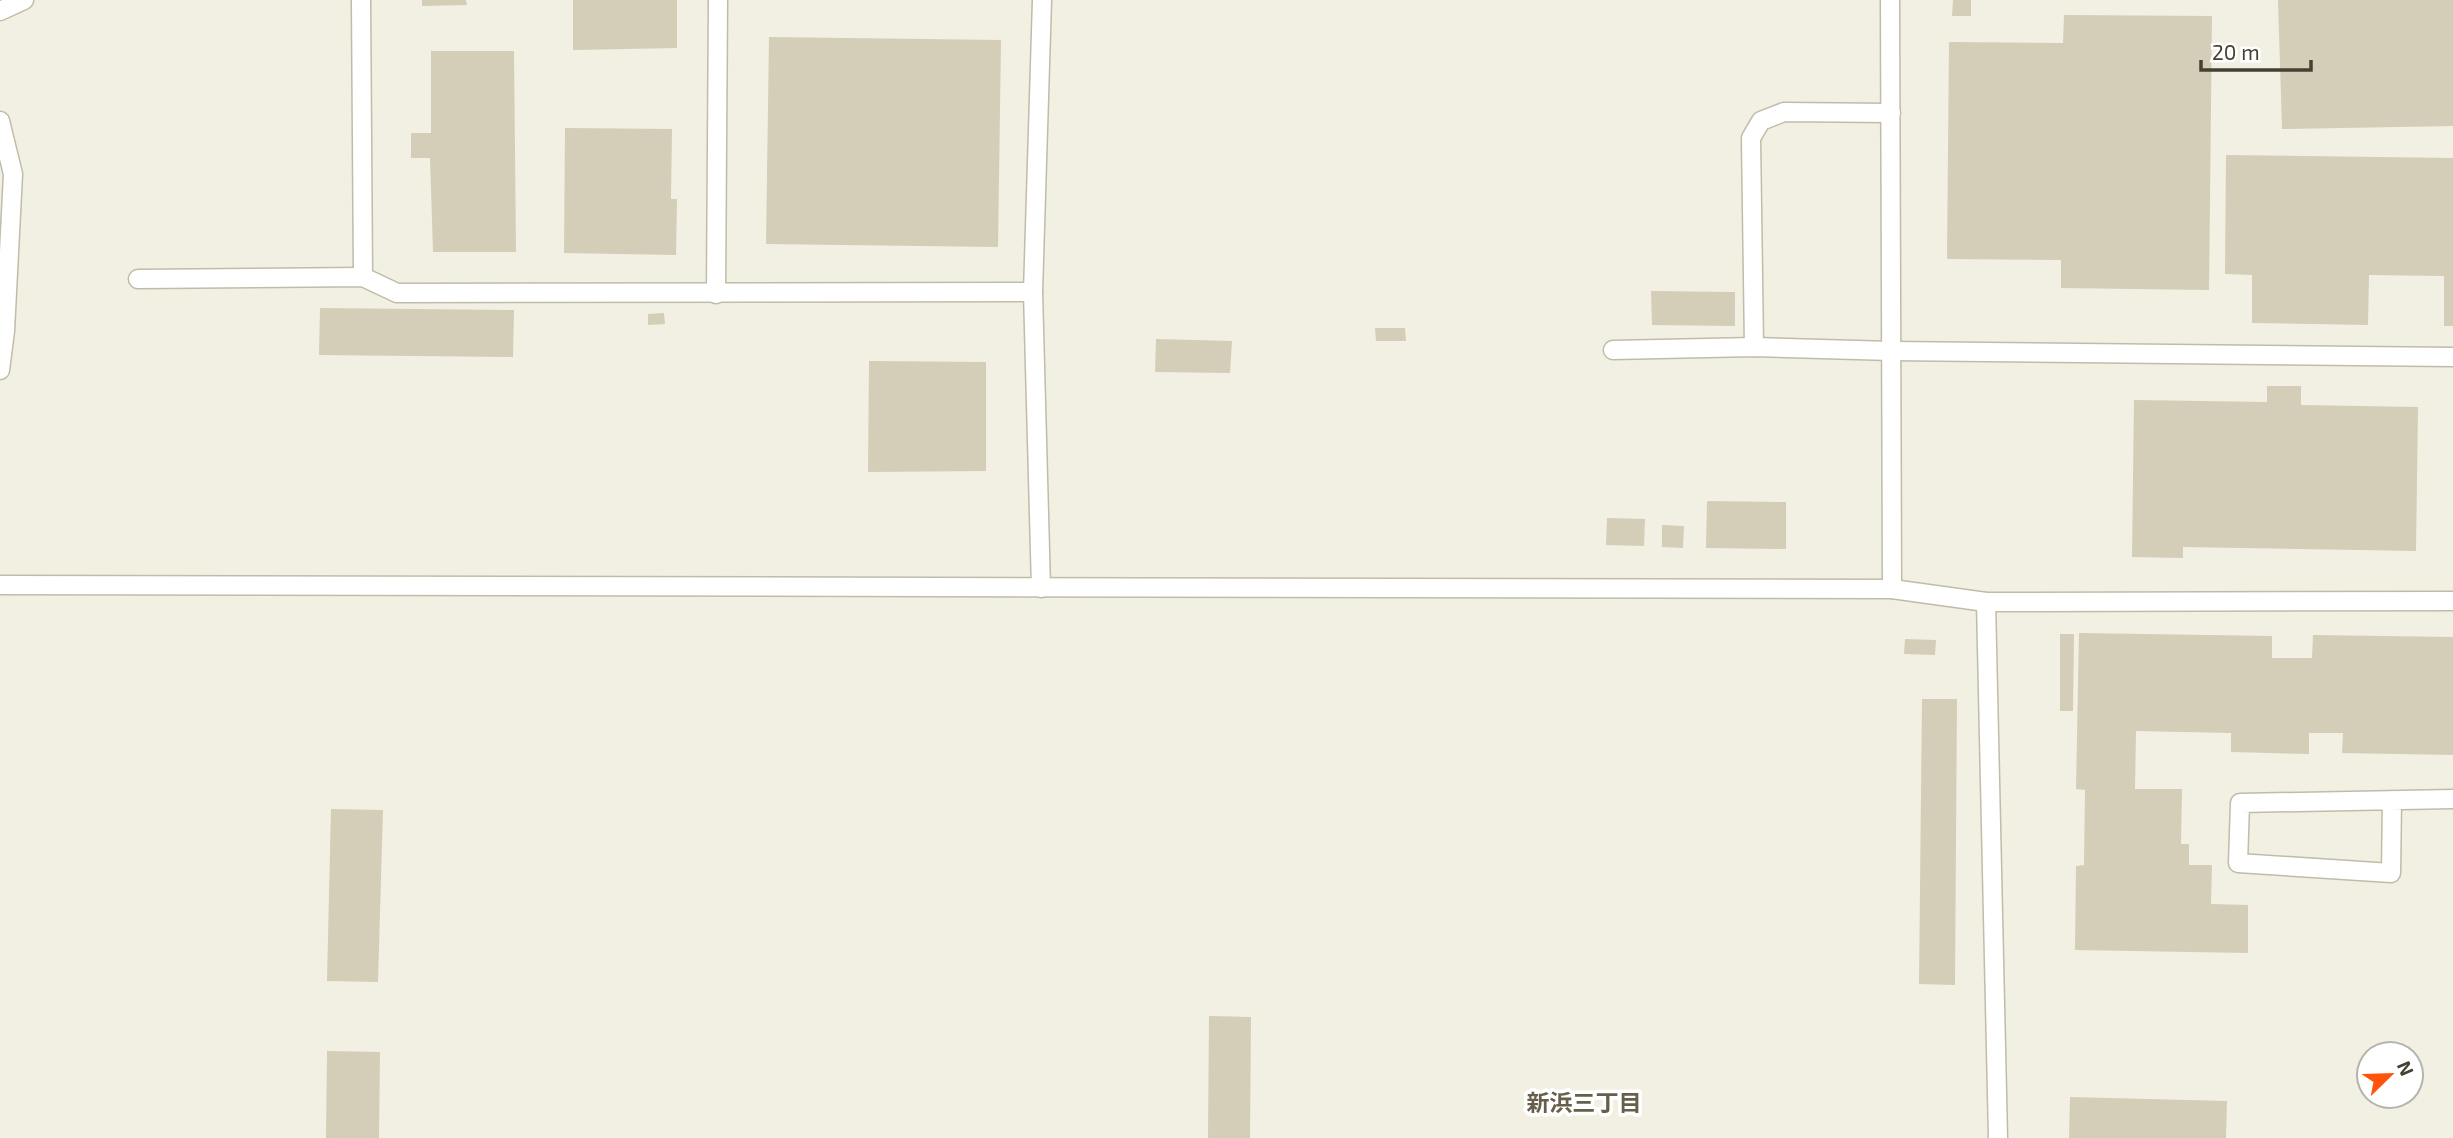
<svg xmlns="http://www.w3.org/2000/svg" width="2453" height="1138" font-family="'Exo 2','Noto Sans JP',sans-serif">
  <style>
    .building { fill: #d4cdb7 }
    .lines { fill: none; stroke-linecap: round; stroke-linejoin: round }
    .lane-casing { stroke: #c1bca7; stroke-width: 21 }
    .lane { stroke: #fff; stroke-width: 18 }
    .labels { text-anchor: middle; stroke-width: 7; stroke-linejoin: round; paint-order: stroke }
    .neighbourhood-label { font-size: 23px; font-weight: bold; fill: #675f49; stroke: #fff }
  </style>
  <rect width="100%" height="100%" fill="#f2f0e2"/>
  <g class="building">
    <path d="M422,0H466L467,5L422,6Z"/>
    <path d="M573,0H677V48L573,50Z"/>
    <path d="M1953,0H1971V16H1952Z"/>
    <path d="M2278,0H2453V126L2282,129Z"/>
    <path d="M2064,15L2212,16L2209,290L2061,288V260L1947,259L1949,42L2063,43Z"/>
    <path d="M769,37L1001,40L998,247L766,244Z"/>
    <path d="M431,51H514L516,252H433L430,158H411V133H431Z"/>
    <path d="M565,128L672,129L671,199H677L676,255L564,253Z"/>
    <path d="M2226,155L2453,158V326H2444V276L2369,275L2368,325L2252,323V275L2225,274Z"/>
    <path d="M1651,291L1735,292V326L1652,325Z"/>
    <path d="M320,308L514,310L513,357L319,355Z"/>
    <path d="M664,313L665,324L648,325V314Z"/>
    <path d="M1375,328H1405L1406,341H1376Z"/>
    <path d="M1156,339L1232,341L1230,373L1155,372Z"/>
    <path d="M869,361L986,362V471L868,472Z"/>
    <path d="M2267,386H2301V405L2418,407L2416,551L2183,547V558L2132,557L2134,400L2267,402Z"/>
    <path d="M1707,501L1786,502V549L1706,548Z"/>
    <path d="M1607,518L1645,519L1644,546L1606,545Z"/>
    <path d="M1662,525L1684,526L1683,548L1662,547Z"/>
    <path d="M2079,633L2272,636V658H2312L2313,635L2453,637V755L2342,753L2343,733H2309V754L2231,752V733L2136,731L2135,789H2182L2181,844H2189V865H2212L2211,904L2248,905V953L2075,950L2076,866L2084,865L2085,790L2076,789Z"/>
    <path d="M2060,634H2074L2073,711H2060Z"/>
    <path d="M1905,639L1936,640L1935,655L1904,654Z"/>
    <path d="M1922,699H1957L1955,985L1919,984Z"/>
    <path d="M331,809L383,810L378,982L327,981Z"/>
    <path d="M1209,1016L1251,1017L1250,1138H1208Z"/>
    <path d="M327,1051L380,1052L379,1138H326Z"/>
    <path d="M2070,1097L2227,1101L2226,1138H2069Z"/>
  </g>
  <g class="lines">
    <defs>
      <g id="lane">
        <path d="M361,0L363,277"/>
        <path d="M1890,0L1892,589"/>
        <path d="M0,11L24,0"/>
        <path d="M0,121L13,174L5,331L0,370"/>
        <path d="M138,279L363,277L397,293L1033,292"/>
        <path d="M716,294L718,0"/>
        <path d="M1754,347L1751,138L1761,121L1784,112L1891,113"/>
        <path d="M1613,350L1754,347L1891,351L2453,357"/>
        <path d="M0,585L1892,589L1986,602L2453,601"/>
        <path d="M1041,588L1033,292L1042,0"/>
        <path d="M1986,602L1998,1138"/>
        <path d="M2392,800L2391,873L2238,863L2240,803L2453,799"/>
      </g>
    </defs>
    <use href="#lane" class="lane-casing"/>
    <use href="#lane" class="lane"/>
  </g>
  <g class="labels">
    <g class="neighbourhood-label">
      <text x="1584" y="1111">新浜三丁目</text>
    </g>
  </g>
  <g transform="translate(2390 1075) rotate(67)"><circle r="33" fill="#ffffff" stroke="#b4b3ad" stroke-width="2"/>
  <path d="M0-5L12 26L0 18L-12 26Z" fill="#ff530c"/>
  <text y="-10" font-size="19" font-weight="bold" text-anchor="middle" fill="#444032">N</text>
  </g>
  <path d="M2201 60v10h110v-10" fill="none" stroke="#444032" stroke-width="3.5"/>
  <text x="2212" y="60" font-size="21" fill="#444032" stroke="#ffffff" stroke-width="5" paint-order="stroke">20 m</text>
</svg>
